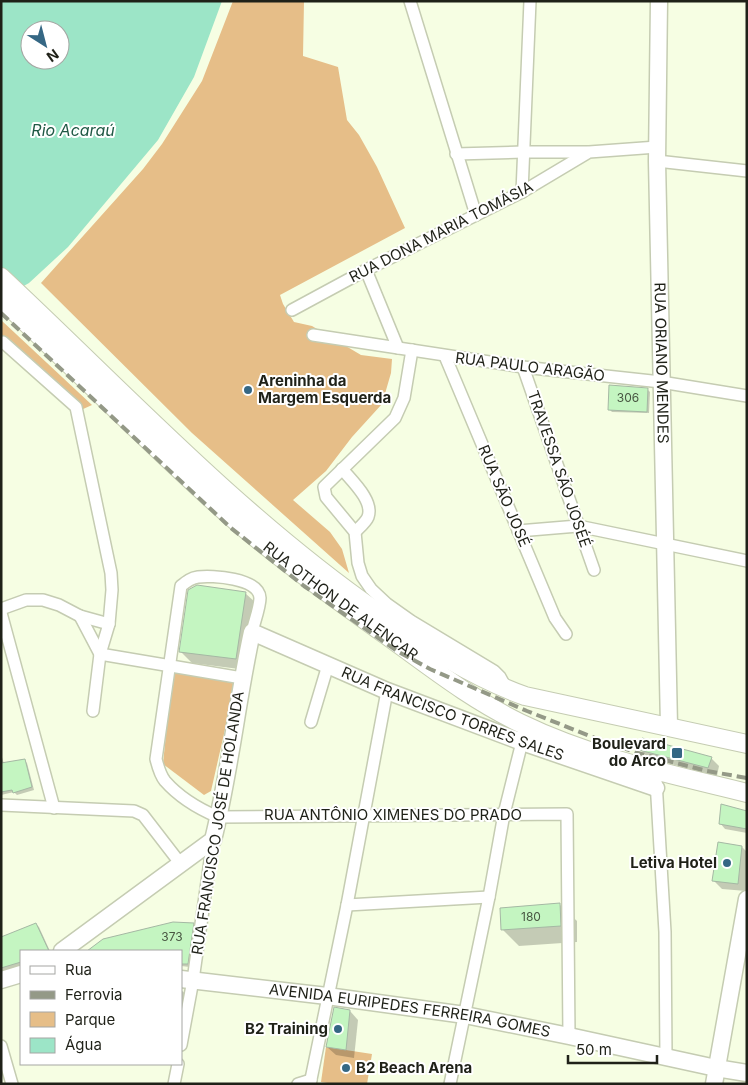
<svg xmlns="http://www.w3.org/2000/svg" width="748" height="1085" font-family="Inter,sans-serif">
  <style>
    .green { fill: #e6be88 }
    .water { fill: #9ce5c7; fill-rule: evenodd }
    .shadow { fill: #0003 }
    .building { fill: #c4f5c1; stroke: #a5b8a4 }
    .lines { fill: none; stroke-linecap: round; stroke-linejoin: round }
    .street-casing { stroke: #c5ccb2; stroke-width: 14 }
    .secondary-casing { stroke: #c5ccb2; stroke-width: 19 }
    .primary-casing { stroke: #c5ccb2; stroke-width: 20 }
    .street { stroke: #fff; stroke-width: 11 }
    .secondary { stroke: #fff; stroke-width: 16 }
    .primary { stroke: #fff; stroke-width: 18 }
    .rail { stroke: #949987; stroke-width: 4; stroke-dasharray: 10 5; stroke-linecap: butt }
    .poi-dot { fill: #356784; stroke: #fff; stroke-width: 2 }
    .labels { text-anchor: middle; stroke-width: 4; stroke-linejoin: round; paint-order: stroke }
    .number-label { font-size: 12px; fill: #485642 }
    .street-label { font-size: 15px; fill: #1f2118; stroke: #fff }
    .poi-label { font-size: 15px; font-weight: bold; fill: #1f2118; stroke: #fff; text-anchor: end }
    .water-label { font-size: 16px; font-style: italic; fill: #205945; stroke: #fff }
  </style>
  <rect width="100%" height="100%" fill="#f6fee3"/>
  <g class="green">
    <path d="M233,1H304L303,56L338,67L347,120L359,135L377,167L405,228L280,295L283,304L294,322L312,326L361,355L392,359L391,373L382,404L352,437L326,471L293,500L330,532L342,549L349,573L192,433L41,283L143,169L162,144L202,81Z"/>
    <path d="M1,320L92,405L81,410L1,344Z"/>
    <path d="M172,673L236,681L211,791L204,795L163,764Z"/>
    <path d="M326,1047L372,1054L367,1084H334L321,1082Z"/>
  </g>
  <path class="water" d="M1,1H222L194,77L158,140L68,247L29,283L1,299ZM30,30H60V60H30Z"/>
  <g class="shadow">
    <path d="M647,389L650,392L649,413L612,412L609,409Z"/>
    <path d="M245,593L257,604L247,670L192,663L180,651Z"/>
    <path d="M640,749L711,758L719,766L717,776L648,758Z"/>
    <path d="M1,754L4,764L24,760L27,763L34,790L17,795L14,792L1,795Z"/>
    <path d="M747,812V833L725,829L720,823Z"/>
    <path d="M742,847L747,852L746,891L722,889L713,880Z"/>
    <path d="M560,905L577,921V942L519,946L503,930Z"/>
    <path d="M36,924L39,927L50,951H21V966L2,972L1,938Z"/>
    <path d="M193,924L196,927L190,967L181,966V951H89L104,940Z"/>
    <path d="M181,990L189,997L181,1014Z"/>
    <path d="M350,1011L358,1020L354,1058L336,1055L327,1047Z"/>
  </g>
  <g class="building">
    <path d="M609,385L648,388L647,412L608,410Z"/>
    <path d="M197,585L246,592L236,659L179,652L188,590Z"/>
    <path d="M642,738L712,757L708,768L639,750Z"/>
    <path d="M25,759L32,787L13,793L12,790L1,792V763Z"/>
    <path d="M721,804L747,811V829L719,824Z"/>
    <path d="M718,842L742,846L738,884L712,881Z"/>
    <path d="M560,903L561,926L501,930L500,908Z"/>
    <path d="M173,922L194,923L188,964H181V951H87L103,939Z"/>
    <path d="M36,923L49,951H21V962L1,968V937Z"/>
    <path d="M334,1007L350,1010L346,1050L326,1047Z"/>
  </g>
  <g class="lines">
    <defs>
      <g id="street">
        <path d="M410,1L476,215"/>
        <path d="M456,154L523,152H587"/>
        <path d="M657,161L747,171"/>
        <path d="M522,192L530,1"/>
        <path d="M366,270L398,348"/>
        <path d="M292,310L366,270L522,192L589,152L657,147"/>
        <path d="M313,335L523,367L661,382L747,396"/>
        <path d="M1,343L3,342L76,407L111,573L112,590L109,624L100,654L93,711"/>
        <path d="M412,350L404,398L395,418L324,487L326,497L355,532L358,563L362,576L371,589L387,604L411,621L494,671L500,677L506,688"/>
        <path d="M445,356L555,618L566,634"/>
        <path d="M523,367L594,570"/>
        <path d="M342,469C352,481 374,501 368,517C366,522 359,528 355,532"/>
        <path d="M518,531L578,526L747,561"/>
        <path d="M1,609L26,600H43L59,605L80,616L109,624"/>
        <path d="M1,613L54,808"/>
        <path d="M80,616L100,654L242,678"/>
        <path d="M252,632C254,623 260,607 260,598C259,578 212,575 198,577C191,578 187,581 181,586L156,759C158,767 160,775 165,781C179,797 199,809 218,817L567,814L569,1036"/>
        <path d="M311,722L328,665"/>
        <path d="M656,781L665,932L666,1056"/>
        <path d="M1,805L134,811L143,815L180,863"/>
        <path d="M347,905L489,897"/>
        <path d="M181,1045L193,980L213,840"/>
        <path d="M1,1046L12,1084"/>
        <path d="M174,1084L178,1064"/>
        <path d="M298,1084L311,1080"/>
        <path d="M310,1084L347,905L387,691"/>
        <path d="M450,1084L489,897L504,814L522,742V736"/>
      </g>
      <g id="secondary">
        <path id="s1" d="M659,1L657,161L669,726"/>
        <path id="s2" d="M62,951L213,840C230,772 237,701 252,632L387,691L522,742L656,788"/>
        <path id="s3" d="M181,979L327,996L465,1015L569,1036L716,1068L747,1073"/>
        <path d="M1,980L21,974"/>
        <path d="M714,1084L747,899"/>
      </g>
      <g id="primary">
        <path d="M1,277C124,392 238,515 377,612C423,645 472,677 525,696L747,744"/>
        <path id="s4" d="M1,299C80,373 156,451 237,522C285,563 336,599 386,635C432,668 469,698 520,723C592,758 670,774 747,793"/>
      </g>
    </defs>
    <use href="#street" class="street-casing"/>
    <use href="#secondary" class="secondary-casing"/>
    <use href="#primary" class="primary-casing"/>
    <use href="#street" class="street"/>
    <use href="#secondary" class="secondary"/>
    <use href="#primary" class="primary"/>
    <path class="rail" d="M1,313L231,528L304,586L397,651L430,669L527,711L600,740L638,753L707,771L747,778"/>
  </g>
  <g class="poi-dot">
    <circle cx="248" cy="390" r="5"/>
    <rect x="671" y="747" width="12" height="12" rx="2.5"/>
    <circle cx="727" cy="863" r="5"/>
    <circle cx="338" cy="1029" r="5"/>
    <circle cx="346" cy="1068" r="5"/>
  </g>
  <g class="labels">
    <g class="number-label">
      <text x="628" y="402">306</text>
      <text x="531" y="921">180</text>
      <text x="172" y="941">373</text>
    </g>
    <g class="street-label">
      <text transform="translate(441 232) rotate(-27)" y="5">RUA DONA MARIA TOMÁSIA</text>
      <text dy="5" stroke="none"><textPath href="#s1" startOffset="362">RUA ORIANO MENDES</textPath></text>
      <text transform="translate(530 367) rotate(7)" y="5">RUA PAULO ARAGÃO</text>
      <text transform="translate(559 469) rotate(71)" y="5">TRAVESSA SÃO JOSÉÉ</text>
      <text transform="translate(504 496) rotate(67)" y="5">RUA SÃO JOSÉ</text>
      <text dy="5" stroke="none"><textPath href="#s4" startOffset="455">RUA OTHON DE ALENCAR</textPath></text>
      <text dy="5" stroke="none"><textPath href="#s2" startOffset="616">RUA FRANCISCO TORRES SALES</textPath></text>
      <text x="393" y="820">RUA ANTÔNIO XIMENES DO PRADO</text>
      <text transform="translate(218 823) rotate(-81)" y="5">RUA FRANCISCO JOSÉ DE HOLANDA</text>
      <text dy="5" stroke="none"><textPath href="#s3" startOffset="231">AVENIDA EURIPEDES FERREIRA GOMES</textPath></text>
    </g>
    <g class="poi-label">
      <text x="258" y="386" text-anchor="start">Areninha da<tspan x="258" dy="17">Margem Esquerda</tspan></text>
      <text x="666" y="749">Boulevard<tspan x="666" dy="17">do Arco</tspan></text>
      <text x="717" y="868">Letiva Hotel</text>
      <text x="328" y="1034">B2 Training</text>
      <text x="356" y="1073" text-anchor="start">B2 Beach Arena</text>
    </g>
    <g class="water-label">
      <text x="73" y="136">Rio Acaraú</text>
    </g>
  </g>
  <rect width="748" height="1085" fill="none" stroke="#1f2118" stroke-width="5"/>
  <rect x="20" y="950" width="162" height="115" fill="#ffffff" stroke="#a5a6a3"/>
  <rect x="30" y="966" width="25" height="8" fill="#ffffff" stroke="#a5a6a3"/>
  <text x="65" y="975" font-size="15" fill="#1f2118">Rua</text>
  <rect x="30" y="991" width="25" height="8" fill="#949987" stroke="#a5a6a3"/>
  <text x="65" y="1000" font-size="15" fill="#1f2118">Ferrovia</text>
  <rect x="30" y="1012" width="25" height="15" fill="#e6be88" stroke="#a5a6a3"/>
  <text x="65" y="1025" font-size="15" fill="#1f2118">Parque</text>
  <rect x="30" y="1038" width="25" height="15" fill="#9ce5c7" stroke="#a5a6a3"/>
  <text x="65" y="1050" font-size="15" fill="#1f2118">Água</text>
  <g transform="translate(45 45) rotate(144)"><circle r="24" fill="#ffffff" stroke="#a5a6a3"/>
  <path d="M0-4L9 19L0 12L-9 19Z" fill="#356784"/>
  <text y="-8" font-size="14" font-weight="bold" text-anchor="middle" fill="#1f2118">N</text>
  </g>
  <path d="M568 1055v8h89v-8" fill="none" stroke="#1f2118" stroke-width="2.5"/>
  <text x="576" y="1055" font-size="15" fill="#1f2118" stroke="#ffffff" stroke-width="4" paint-order="stroke">50 m</text>
</svg>
